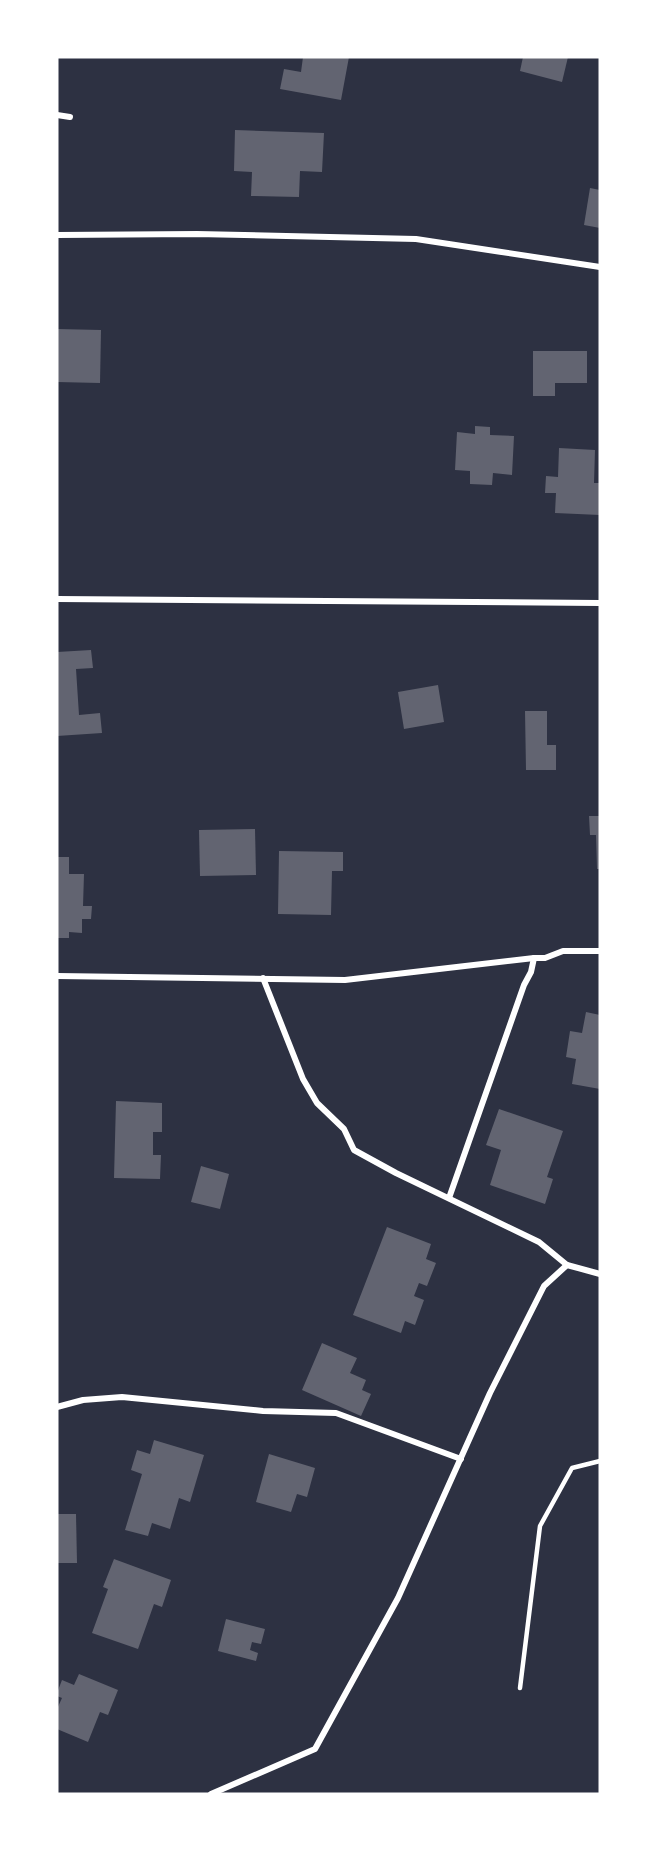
<svg xmlns="http://www.w3.org/2000/svg" width="657" height="1851" font-family="'Asap Condensed',sans-serif">
  <style>
    .building { fill: #626471 }
    .lines { fill: none; stroke-linecap: round; stroke-linejoin: round }
    .service { stroke: #fff; stroke-width: 4.5 }
    .minor { stroke: #fff; stroke-width: 6 }
  </style>
  <rect width="100%" height="100%" fill="#2d3142"/>
  <g class="building">
    <path d="M303,57H349L341,100L280,89L284,69L301,72Z"/>
    <path d="M523,57H568L562,82L520,71Z"/>
    <path d="M235,130L324,133L322,172L300,171L299,197L251,196L252,172L234,171Z"/>
    <path d="M590,188L600,190V228L584,225Z"/>
    <path d="M57,329L101,330L100,383L57,382Z"/>
    <path d="M533,351H587V383H555V396H533Z"/>
    <path d="M475,426L490,427V435L514,436L512,475L493,473L492,485L470,484V471L455,470L457,432L475,434Z"/>
    <path d="M559,448L595,450L594,483H600V515L555,513L556,493H545L546,476L558,477Z"/>
    <path d="M91,650L93,668L76,669L79,715L100,713L102,733L57,736V652Z"/>
    <path d="M438,685L444,722L404,729L398,692Z"/>
    <path d="M525,711H547V745H556V770H526Z"/>
    <path d="M589,816H600V869H597L596,835H590Z"/>
    <path d="M255,829L256,875L200,876L199,830Z"/>
    <path d="M279,851L343,852V871H332L331,915L278,914Z"/>
    <path d="M57,857H69V874H84L83,906H92L91,919H82V933L69,932V938H57Z"/>
    <path d="M586,1012L600,1015V1089L572,1084L576,1059L566,1057L570,1031L582,1033Z"/>
    <path d="M116,1101L162,1103V1132H153V1155H161L160,1179L114,1178Z"/>
    <path d="M499,1109L563,1131L547,1177L553,1179L545,1204L490,1185L501,1150L486,1145Z"/>
    <path d="M201,1166L229,1174L220,1209L191,1202Z"/>
    <path d="M387,1227L431,1244L426,1259L436,1263L427,1286L419,1283L414,1296L424,1300L415,1325L405,1321L401,1333L353,1315Z"/>
    <path d="M322,1343L357,1358L350,1373L366,1380L362,1390L371,1394L361,1416L302,1390Z"/>
    <path d="M154,1440L204,1455L190,1502L179,1498L170,1529L152,1523L148,1536L125,1530L142,1474L131,1470L137,1450L150,1454Z"/>
    <path d="M269,1454L315,1468L307,1497L297,1494L291,1512L256,1502Z"/>
    <path d="M57,1514H76L77,1563H57Z"/>
    <path d="M114,1559L171,1580L162,1607L154,1604L138,1649L92,1633L108,1589L103,1587Z"/>
    <path d="M226,1619L265,1629L261,1644L252,1642L250,1650L258,1653L256,1661L218,1651Z"/>
    <path d="M79,1674L118,1690L108,1715L100,1712L88,1742L57,1729V1709L62,1698L57,1696V1693L62,1680L74,1685Z"/>
  </g>
  <g class="lines">
    <path class="service" d="M520,1688L540,1526L572,1468L600,1461"/>
    <g class="minor">
      <path d="M57,115L70,117"/>
      <path d="M57,235L197,234L416,239L600,267"/>
      <path d="M57,599L600,603"/>
      <path d="M57,976L345,980L534,958"/>
      <path d="M263,978L303,1079L317,1103L344,1129L354,1150L396,1173L539,1242L567,1265"/>
      <path d="M449,1198L524,985L531,972L534,958H545L563,951H600"/>
      <path d="M57,1407L83,1400L122,1397L263,1411L336,1413L461,1459"/>
      <path d="M211,1794L315,1749L398,1598L490,1393L544,1286L567,1265L600,1274"/>
    </g>
  </g>
  <rect width="657" height="1851" fill="none" stroke="#ffffff" stroke-width="117"/>
</svg>
